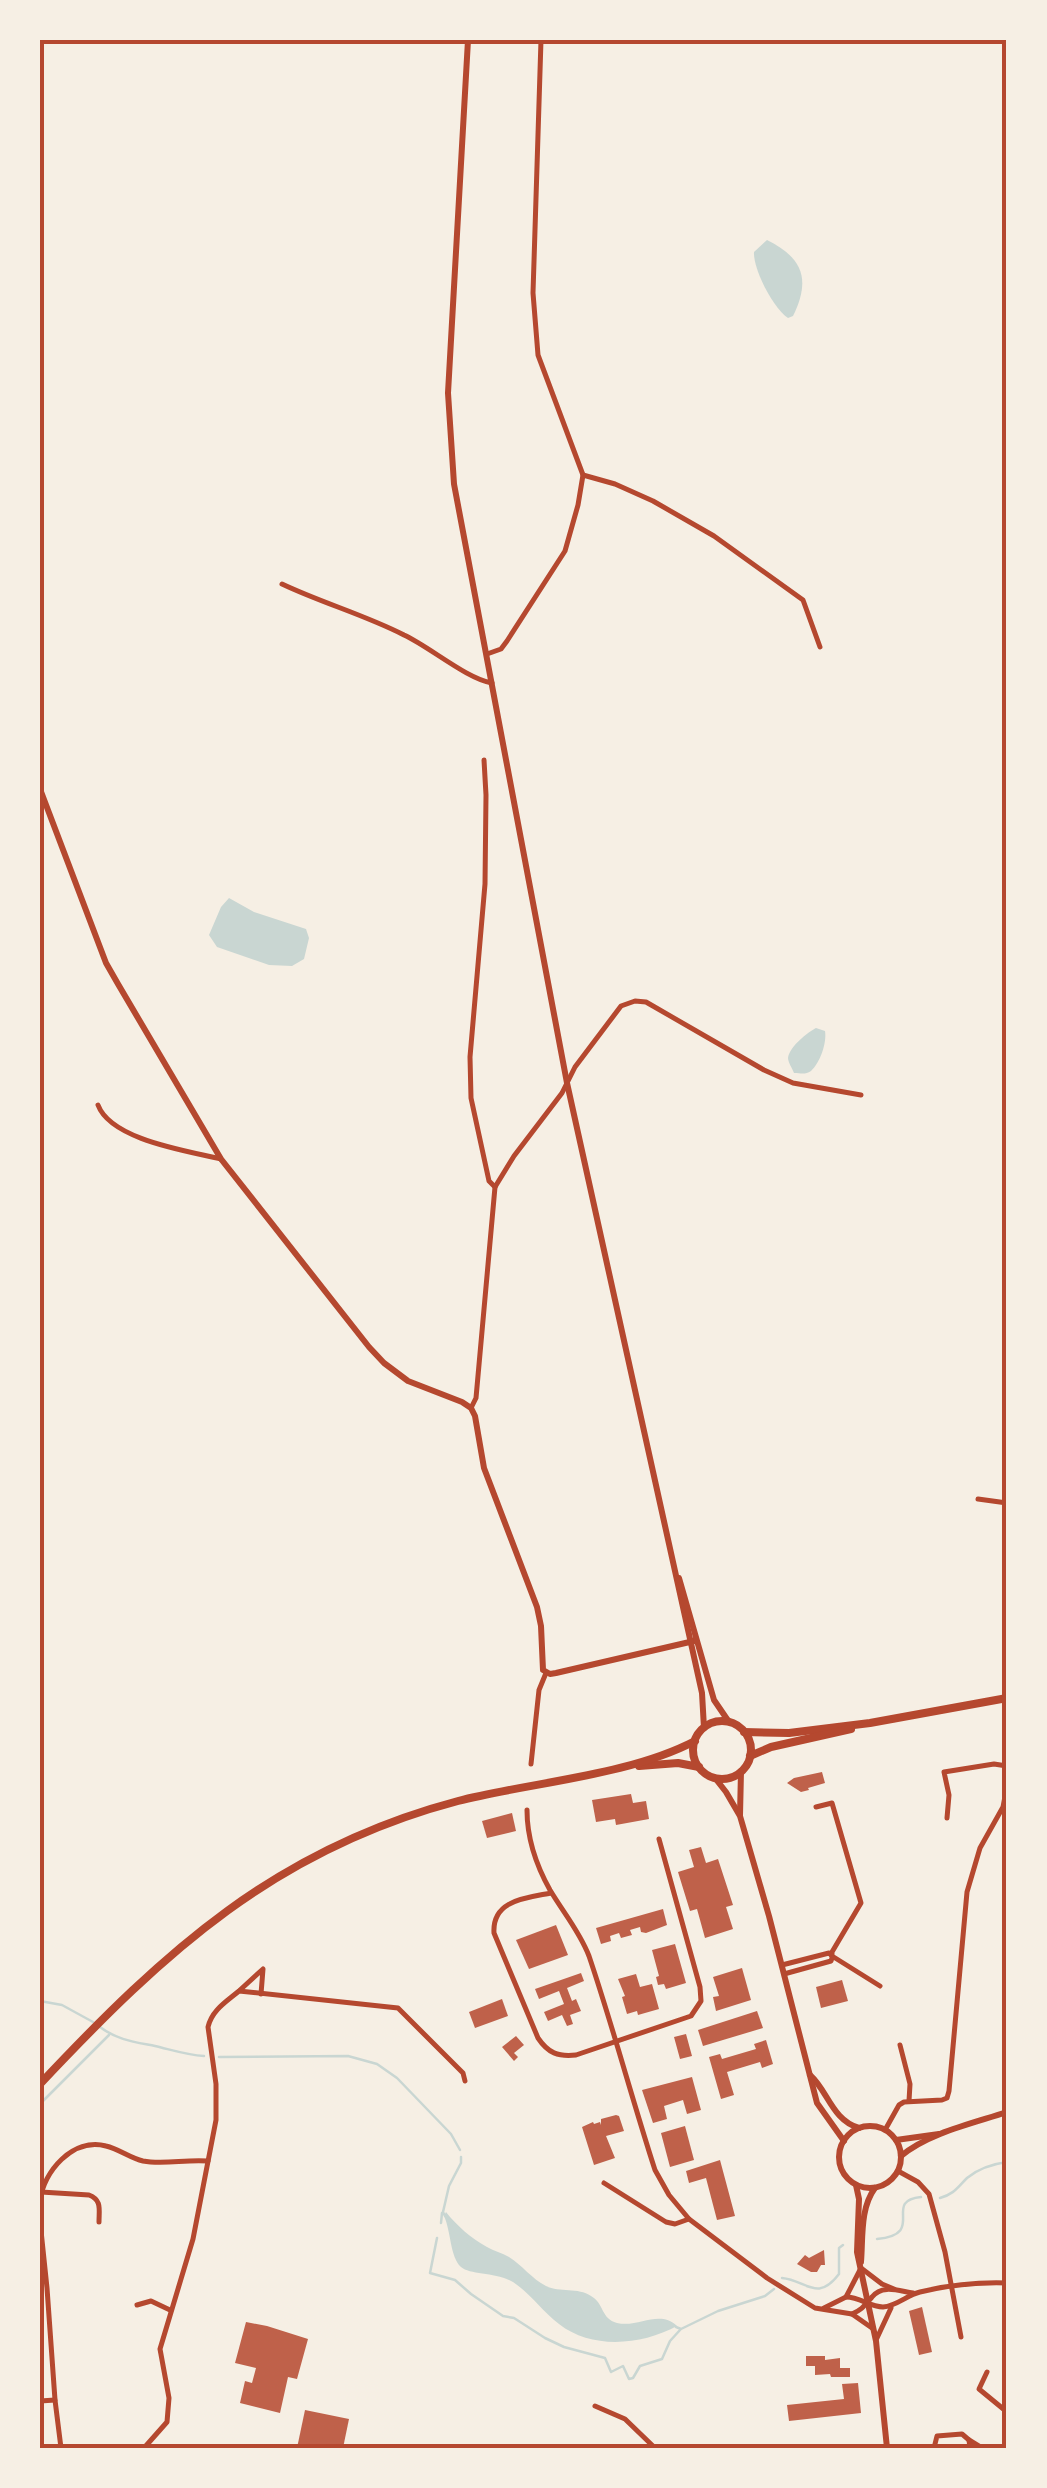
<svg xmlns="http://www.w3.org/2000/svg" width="1047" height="2488" font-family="'Fira Sans Condensed',sans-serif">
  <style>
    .water { fill: #c9d6d2 }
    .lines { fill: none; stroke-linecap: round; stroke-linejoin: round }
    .stream { stroke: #c9d6d2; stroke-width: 2.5 }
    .building { fill: #bf614a }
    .minor { stroke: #b5482f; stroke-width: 5 }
    .tertiary { stroke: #b5482f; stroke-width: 6 }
    .secondary { stroke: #b5482f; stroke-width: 6 }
    .primary { stroke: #b5482f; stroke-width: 8 }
    .neatline { fill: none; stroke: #b5482f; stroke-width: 4 }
  </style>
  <rect width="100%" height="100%" fill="#f6efe4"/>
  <g class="water">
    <path d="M767,240C803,258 811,279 793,316L788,318C773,308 753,269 754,252Z"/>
    <path d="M229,898L254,912L306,929L309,938L304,959L292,966L269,965L217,947L209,935L221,907Z"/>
    <path d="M816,1028L825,1031C827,1043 820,1063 811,1071C805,1075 801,1073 794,1073C792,1068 788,1062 788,1058C790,1046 807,1033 816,1028Z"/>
    <path d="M446,2212C457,2226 471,2238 487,2247C494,2251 502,2253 509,2257C522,2265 532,2279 546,2286C560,2293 578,2287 591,2296C604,2303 601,2319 617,2323C639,2328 659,2309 677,2326C642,2345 592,2350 559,2324C542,2311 531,2294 513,2282C496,2272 470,2275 461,2267C450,2257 451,2231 444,2216Z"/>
  </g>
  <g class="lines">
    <g class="stream">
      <path d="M40,2001L62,2005L93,2022"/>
      <path d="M100,2027C117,2040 135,2042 155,2046C172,2050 187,2055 204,2056"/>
      <path d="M219,2057L348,2056L377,2064L397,2078L451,2134L460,2150"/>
      <path d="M40,2104L109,2035"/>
      <path d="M940,2198C954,2194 957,2188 967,2178C979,2168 992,2164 1007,2162"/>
      <path d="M445,2216L443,2212L449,2186L461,2163V2157"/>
      <path d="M441,2223L442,2213"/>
      <path d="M437,2238L430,2273L455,2280L471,2294L503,2316L514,2318L545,2338L564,2347L605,2358L611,2372L623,2366L629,2379L633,2378L640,2366L662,2359L670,2341L680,2330"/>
      <path d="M877,2239C928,2234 881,2201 921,2197"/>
      <path d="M782,2278C806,2280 817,2303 839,2274V2248L843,2245"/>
      <path d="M676,2327L681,2329L718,2311L765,2296L774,2289"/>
    </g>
  </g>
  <g class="building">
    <path d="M822,1772L825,1783L808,1788L809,1790L801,1792L787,1783L794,1778Z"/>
    <path d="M631,1794L633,1803L646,1801L649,1819L616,1825L615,1819L596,1822L592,1800Z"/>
    <path d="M512,1813L516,1831L487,1838L482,1821Z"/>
    <path d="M701,1847L706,1863L718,1859L733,1905L726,1907L733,1929L705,1938L697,1909L690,1911L678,1872L694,1867L689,1850Z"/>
    <path d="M663,1909L667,1925L646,1933L641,1932L640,1927L630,1930L632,1935L621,1938L619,1933L610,1936L611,1941L601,1944L596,1928Z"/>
    <path d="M556,1925L568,1955L529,1969L516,1940Z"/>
    <path d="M675,1944L686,1983L666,1989L664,1984L658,1985L656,1977L659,1976L652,1950Z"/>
    <path d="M742,1968L751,2000L716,2011L713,1997L719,1996L713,1977Z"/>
    <path d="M581,1973L584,1981L567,1988L572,2001L576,1999L581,2011L570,2015L573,2024L567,2026L562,2015L548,2021L544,2012L564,2004L559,1991L539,1999L535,1989Z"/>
    <path d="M636,1974L640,1987L652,1984L659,2009L638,2015L637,2011L627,2014L622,1997L625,1996L618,1979Z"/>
    <path d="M842,1980L848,2001L821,2008L816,1987Z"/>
    <path d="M502,1999L508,2016L475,2028L469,2012Z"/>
    <path d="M757,2011L763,2028L703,2046L698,2030Z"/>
    <path d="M686,2034L692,2056L680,2059L674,2037Z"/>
    <path d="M516,2036L524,2045L514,2053L518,2057L514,2061L502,2047Z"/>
    <path d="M766,2040L773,2064L762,2068L760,2062L727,2072L734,2095L721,2099L709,2057L720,2054L722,2059L756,2049L754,2044Z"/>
    <path d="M692,2077L701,2110L687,2114L683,2100L664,2106L667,2119L653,2123L642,2090Z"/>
    <path d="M616,2115L619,2116L624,2131L606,2136L615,2158L594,2165L582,2127L593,2122L594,2124L600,2122L601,2125V2119Z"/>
    <path d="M685,2126L694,2160L670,2167L661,2133Z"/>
    <path d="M720,2160L735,2216L717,2220L706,2178L689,2183L686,2171Z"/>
    <path d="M824,2250L825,2265H821L817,2272H811L797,2264L805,2255L809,2258Z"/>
    <path d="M922,2307L932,2352L919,2355L909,2311Z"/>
    <path d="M246,2322L267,2326L308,2339L297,2379L288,2377L280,2413L240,2403L245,2381L252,2383L256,2368L235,2363Z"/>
    <path d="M806,2356H825V2360L840,2358V2368H850V2377H831L830,2374L815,2375V2366H806Z"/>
    <path d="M858,2383L861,2413L789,2421L787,2405L844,2399L842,2384Z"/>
    <path d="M305,2410L349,2419L343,2448H297Z"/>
  </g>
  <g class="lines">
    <g class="minor">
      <path d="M583,475L615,484L653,501L714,536L803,600L820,647"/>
      <path d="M282,584C322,603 365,615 404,635C430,647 467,679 492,683"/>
      <path d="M487,654L501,649L507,641L565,551L578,505L583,475L538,355L533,293L541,40"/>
      <path d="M484,760L486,795L485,884L470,1057L471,1098L489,1181L495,1187"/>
      <path d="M98,1105C111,1140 188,1151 221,1159"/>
      <path d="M471,1408L476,1398L495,1187L514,1156L562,1093L575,1067L621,1006L635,1001L646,1002L764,1070L793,1083L861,1095"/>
      <path d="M978,1499L1007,1503"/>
      <path d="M531,1764L539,1690L546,1673"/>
      <path d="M816,1807L832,1803L861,1903L832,1952V1956L880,1986"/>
      <path d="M527,1810C527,1838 536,1865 550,1890C563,1912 580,1932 589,1956C613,2027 632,2099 655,2170L669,2195L689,2219L767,2278L815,2308L852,2314L872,2328"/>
      <path d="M947,1818L949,1795L944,1772L994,1764L1007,1766"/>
      <path d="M551,1893C526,1898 492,1900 494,1933L538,2038C548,2053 558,2057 576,2055L691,2016L701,2001L700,1987L659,1839"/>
      <path d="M782,1965L829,1953L832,1956"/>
      <path d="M784,1974L831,1961L832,1958"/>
      <path d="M240,1990L263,1969L261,1994"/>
      <path d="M900,2045L910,2084L909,2101"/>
      <path d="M885,2130L899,2105L904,2102L942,2100L947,2098L949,2091L967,1892L980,1848L1003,1807L1007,1786"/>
      <path d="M898,2171L918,2182L929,2194L945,2252L961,2337"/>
      <path d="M604,2183L666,2222L675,2224L689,2219"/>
      <path d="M41,2192L89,2195C102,2200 99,2209 99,2222"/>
      <path d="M40,2201C43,2172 73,2137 106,2146C119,2149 130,2158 143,2161C164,2165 186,2159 208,2161"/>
      <path d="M40,2221L47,2288L55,2400L61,2448"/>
      <path d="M846,2297C860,2297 870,2307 883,2307C897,2306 907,2295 920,2292C949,2285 977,2282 1007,2283"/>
      <path d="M137,2305L151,2301L170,2310"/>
      <path d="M824,2308L846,2297L861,2268L882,2284L894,2289"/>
      <path d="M852,2314C863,2309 864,2306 872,2297C882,2284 899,2291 913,2293"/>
      <path d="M877,2338L891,2308"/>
      <path d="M987,2372L979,2389L1007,2412"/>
      <path d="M40,2401L55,2400"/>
      <path d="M595,2406L625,2419L655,2448"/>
      <path d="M969,2440L982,2448"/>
      <path d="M144,2448L167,2422L169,2398L160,2349L193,2239L216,2120V2084L208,2027C212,2010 226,2002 239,1991L398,2008L463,2073L465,2081"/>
      <path d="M934,2448L937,2436L962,2434L969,2440L970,2448"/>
    </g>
    <g class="tertiary">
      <path d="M40,789L106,963L118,984L221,1159L369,1347L384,1363L408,1381L462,1402L471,1408L475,1416L484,1468L537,1607L541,1626L543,1670L550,1674L556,1673L694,1641"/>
      <path d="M896,2140L939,2134"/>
      <path d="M901,2156C928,2133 974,2123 1007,2112"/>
    </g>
    <g class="secondary">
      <path d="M468,40L448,393L454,484L567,1083L702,1693L704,1728"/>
      <path d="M679,1578L714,1700L729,1722"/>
      <path d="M715,1778L726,1792L740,1816L769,1916L817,2103L844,2141"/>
      <path d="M740,1815L741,1771"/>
      <path d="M810,2075C828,2091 832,2120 859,2128"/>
      <circle cx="870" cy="2157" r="31"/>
      <path d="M856,2185L859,2199L857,2252L876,2341L887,2448"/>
      <path d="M861,2262C863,2237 860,2208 875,2188"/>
    </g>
    <g class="primary">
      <circle cx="722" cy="1750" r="29"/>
      <path d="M744,1732L789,1733L870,1723L1007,1698"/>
      <path d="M750,1756L771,1747L851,1729"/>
      <path d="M639,1766L678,1763L699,1767"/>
      <path d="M40,2084C165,1951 276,1849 458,1801C532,1782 628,1776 695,1741"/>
    </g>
  </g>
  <rect width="1047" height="2488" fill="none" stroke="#f6efe4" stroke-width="85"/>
  <rect x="42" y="42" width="962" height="2404" class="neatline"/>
</svg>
